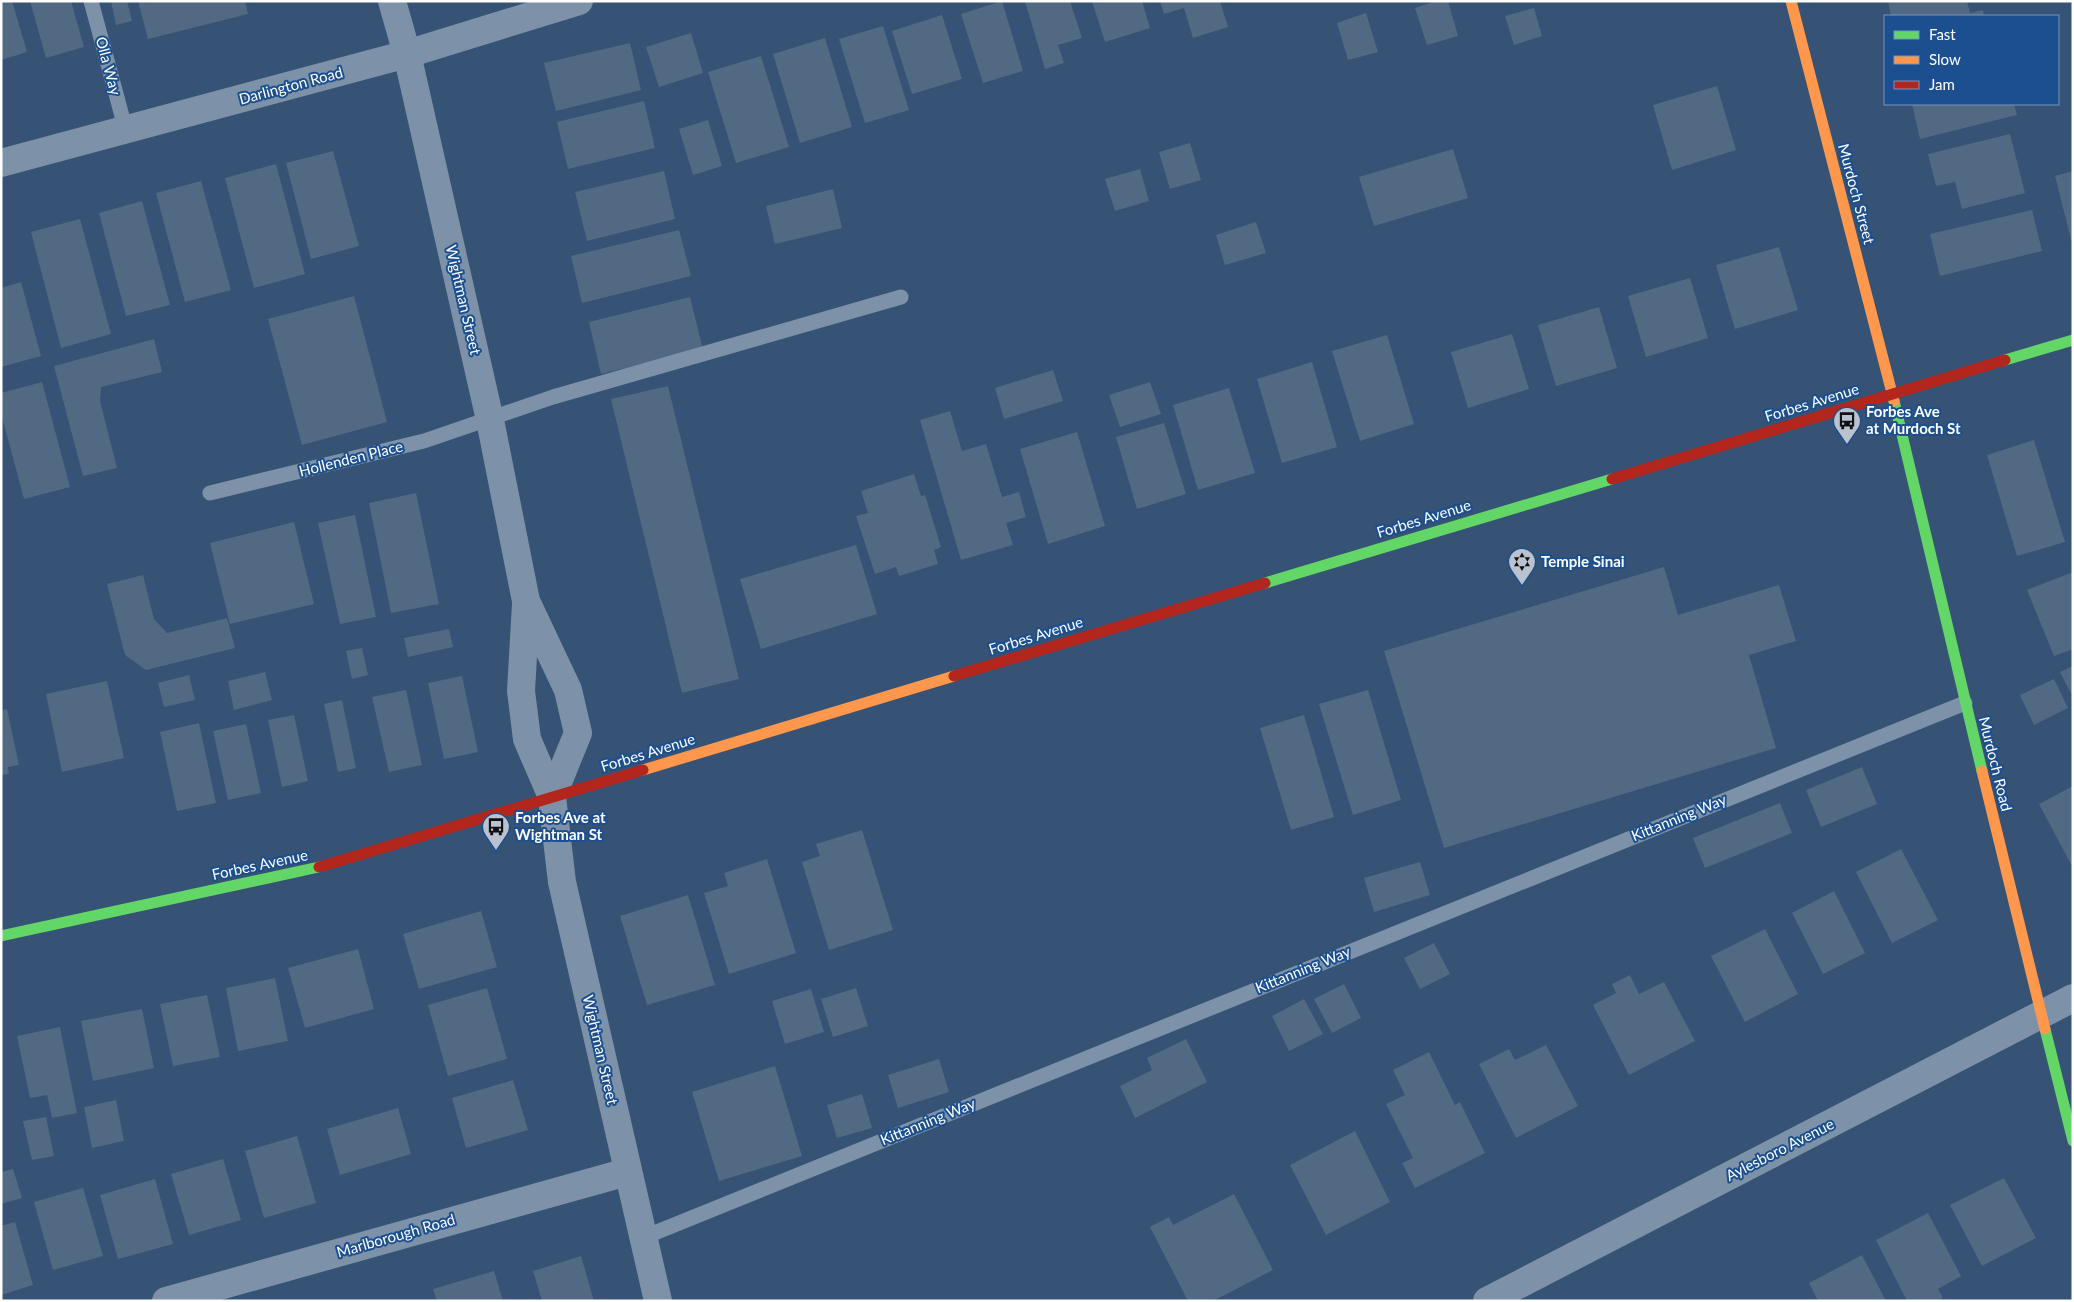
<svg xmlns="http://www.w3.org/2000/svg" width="2074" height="1302" font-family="Lato,sans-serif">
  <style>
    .building { fill: #526984 }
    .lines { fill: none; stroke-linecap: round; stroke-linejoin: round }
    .lane { stroke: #7d92a8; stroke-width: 15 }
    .street { stroke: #7d92a8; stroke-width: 28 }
    .fast { stroke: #63d668; stroke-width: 11 }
    .slow { stroke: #ff974d; stroke-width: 11 }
    .jam { stroke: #b3261e; stroke-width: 11 }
    .labels { text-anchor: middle; stroke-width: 4; stroke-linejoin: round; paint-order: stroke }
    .street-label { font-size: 15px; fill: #fff; stroke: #1b4f8f }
    .poi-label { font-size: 15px; font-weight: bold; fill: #fff; stroke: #1b4f8f; text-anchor: start }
  </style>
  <rect width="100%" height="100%" fill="#365274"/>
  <g class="building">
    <path d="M12,1L27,52L1,60V2Z"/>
    <path d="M30,1H71L84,47L46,58Z"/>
    <path d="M111,1H127L132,21L116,25Z"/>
    <path d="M138,1H245L248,14L148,39Z"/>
    <path d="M1002,1L1023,71L983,83L961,14Z"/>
    <path d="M1025,1H1070L1082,38L1058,45L1064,63L1045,69Z"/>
    <path d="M1092,1H1142L1150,28L1105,42Z"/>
    <path d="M1160,1H1220L1228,27L1193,38L1184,8L1164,14Z"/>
    <path d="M1436,1H1448L1458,36L1427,45L1415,8Z"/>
    <path d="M1888,1H1967L1970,13L1983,10L1984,16H1891Z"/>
    <path d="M1534,8L1542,36L1514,45L1505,16Z"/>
    <path d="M1366,13L1378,52L1348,60L1337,23Z"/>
    <path d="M942,15L962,79L912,94L892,31Z"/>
    <path d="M883,26L909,110L865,123L839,39Z"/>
    <path d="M691,33L703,73L659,87L646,47Z"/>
    <path d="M825,38L852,127L800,143L773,54Z"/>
    <path d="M630,43L641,90L556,111L544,63Z"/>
    <path d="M761,56L789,147L736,163L708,72Z"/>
    <path d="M1717,86L1736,150L1672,170L1653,105Z"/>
    <path d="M644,101L655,148L568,169L557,122Z"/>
    <path d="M1912,104H2014L2017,115L1920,139Z"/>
    <path d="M708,120L722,166L693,175L679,129Z"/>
    <path d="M2010,134L2025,193L1962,209L1955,182L1936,186L1928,154Z"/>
    <path d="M1190,143L1201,180L1170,189L1159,152Z"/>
    <path d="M1453,149L1468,198L1374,226L1359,177Z"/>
    <path d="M333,151L359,246L311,259L286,163Z"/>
    <path d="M276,164L305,274L254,288L225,178Z"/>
    <path d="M1140,169L1149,201L1115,211L1105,179Z"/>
    <path d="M664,171L675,219L587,241L575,192Z"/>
    <path d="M2073,171V243H2072L2055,176Z"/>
    <path d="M201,181L231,290L185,302L156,193Z"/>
    <path d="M833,189L842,228L775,244L766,206Z"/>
    <path d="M142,201L170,305L126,316L99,213Z"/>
    <path d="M2032,210L2042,251L1940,276L1930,234Z"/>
    <path d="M80,219L111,334L61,348L31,232Z"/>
    <path d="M1256,222L1266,253L1225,265L1216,235Z"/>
    <path d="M679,230L691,276L582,303L571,256Z"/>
    <path d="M1779,247L1798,310L1735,329L1716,265Z"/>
    <path d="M1690,278L1708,338L1646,357L1628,296Z"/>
    <path d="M21,282L41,356L1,367V288Z"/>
    <path d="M354,296L387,422L302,445L268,319Z"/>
    <path d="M690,297L703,350L601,374L589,322Z"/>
    <path d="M1599,307L1617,368L1556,386L1538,325Z"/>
    <path d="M1512,334L1529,389L1468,408L1451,352Z"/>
    <path d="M1387,335L1414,424L1360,441L1332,351Z"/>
    <path d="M154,339L162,372L101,387L100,401L117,468L83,476L54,366Z"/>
    <path d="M1312,362L1337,447L1282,463L1257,379Z"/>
    <path d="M1053,370L1063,401L1004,419L995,388Z"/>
    <path d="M42,382L70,487L24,499L1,413V393Z"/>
    <path d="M1150,382L1161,414L1120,427L1109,395Z"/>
    <path d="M668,386L739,679L682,693L611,399Z"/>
    <path d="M1229,388L1255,473L1198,490L1173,405Z"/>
    <path d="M950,411L962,451L986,444L1002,497L1019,492L1026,517L1006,523L1013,545L961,560L920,420Z"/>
    <path d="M1164,423L1186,494L1137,509L1116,437Z"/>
    <path d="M1077,432L1105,526L1048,544L1020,449Z"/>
    <path d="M2034,440L2065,542L2017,556L1987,455Z"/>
    <path d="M914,474L921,496L925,495L941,547L934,550L938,564L899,576L896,567L875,574L856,516L868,513L861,491Z"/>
    <path d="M416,493L439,604L391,613L369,503Z"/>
    <path d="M355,515L376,617L340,624L318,523Z"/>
    <path d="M294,522L314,604L230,624L210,543Z"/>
    <path d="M856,545L877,614L761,649L740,579Z"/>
    <path d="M1664,567L1678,615L1779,585L1796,641L1749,655L1776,748L1444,848L1384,651Z"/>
    <path d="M2073,572V649L2054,656L2027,590Z"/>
    <path d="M143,575L154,619L167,633L227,618L235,648L146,670L125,655L107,584Z"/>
    <path d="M449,629L453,647L408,657L404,638Z"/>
    <path d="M362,648L368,675L352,679L346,651Z"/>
    <path d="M2073,666V697L2060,672Z"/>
    <path d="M265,672L272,700L234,710L228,681Z"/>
    <path d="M189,675L195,700L164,707L158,683Z"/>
    <path d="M462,676L478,752L444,759L428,683Z"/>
    <path d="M2054,679L2068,708L2034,725L2020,695Z"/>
    <path d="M107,681L124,758L62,772L46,694Z"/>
    <path d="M406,690L422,765L389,772L372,697Z"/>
    <path d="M1368,690L1401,800L1353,815L1319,704Z"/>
    <path d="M342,700L356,768L338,772L324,704Z"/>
    <path d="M1,704L3,710L7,709L19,765L8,767L9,774L1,775Z"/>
    <path d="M294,715L308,781L282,787L268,720Z"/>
    <path d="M1304,715L1334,817L1291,830L1260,728Z"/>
    <path d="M199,723L216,803L177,811L160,732Z"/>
    <path d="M246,724L261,793L228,800L213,731Z"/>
    <path d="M1862,767L1877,804L1821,827L1806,790Z"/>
    <path d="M2073,786V868L2039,804Z"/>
    <path d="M1780,803L1792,833L1705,868L1693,838Z"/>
    <path d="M862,830L893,930L829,950L802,862L820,856L816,844Z"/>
    <path d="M1901,849L1938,920L1892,943L1856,872Z"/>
    <path d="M767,859L796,953L729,974L704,893L728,886L724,873Z"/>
    <path d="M1420,862L1430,895L1374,912L1364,878Z"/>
    <path d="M1834,891L1865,953L1823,974L1792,913Z"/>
    <path d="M688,895L715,985L647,1005L620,916Z"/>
    <path d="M481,911L497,967L419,989L403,934Z"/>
    <path d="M1765,929L1798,994L1745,1022L1711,956Z"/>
    <path d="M1434,943L1450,974L1420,989L1404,958Z"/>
    <path d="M358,949L374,1009L305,1028L288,968Z"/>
    <path d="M1630,975L1639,994L1664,982L1695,1041L1629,1075L1593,1005L1616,993L1612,984Z"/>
    <path d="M275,978L288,1041L238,1051L226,988Z"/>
    <path d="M1344,984L1361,1018L1332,1033L1314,999Z"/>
    <path d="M487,988L507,1059L448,1076L428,1005Z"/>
    <path d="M856,988L868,1026L833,1037L821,999Z"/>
    <path d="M811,989L824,1032L785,1044L772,1001Z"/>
    <path d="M207,995L220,1057L173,1066L160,1004Z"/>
    <path d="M1304,999L1323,1034L1289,1051L1272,1016Z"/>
    <path d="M142,1009L154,1068L93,1081L81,1021Z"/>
    <path d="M60,1027L77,1113L52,1118L47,1095L30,1098L17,1036Z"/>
    <path d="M1186,1039L1207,1082L1135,1118L1120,1086L1152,1070L1147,1058Z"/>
    <path d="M1546,1045L1578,1106L1516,1138L1479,1064L1509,1049L1515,1060Z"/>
    <path d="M1429,1052L1455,1105L1460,1102L1485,1153L1415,1188L1402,1163L1413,1158L1386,1104L1405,1095L1393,1070Z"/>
    <path d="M939,1059L949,1092L898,1108L888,1075Z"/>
    <path d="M775,1066L802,1156L719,1181L692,1092Z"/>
    <path d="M513,1080L528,1130L466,1148L452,1098Z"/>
    <path d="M862,1094L872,1128L837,1138L827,1105Z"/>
    <path d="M116,1100L124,1141L92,1148L84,1107Z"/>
    <path d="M398,1108L411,1154L340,1175L327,1129Z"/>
    <path d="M46,1117L54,1156L32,1160L23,1121Z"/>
    <path d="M1355,1131L1390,1202L1326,1235L1290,1165Z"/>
    <path d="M297,1136L316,1203L264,1218L245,1151Z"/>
    <path d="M223,1159L241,1220L189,1235L171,1174Z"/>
    <path d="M13,1169L22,1198L1,1204V1172Z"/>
    <path d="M2004,1178L2036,1238L1982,1266L1950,1205Z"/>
    <path d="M155,1179L173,1244L118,1259L100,1195Z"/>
    <path d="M83,1188L103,1256L53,1270L34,1202Z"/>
    <path d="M1234,1194L1273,1270L1213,1301H1188L1150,1227L1169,1217L1173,1225Z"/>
    <path d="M1928,1213L1961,1276L1938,1289L1943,1298L1936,1301H1907L1876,1240Z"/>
    <path d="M15,1222L33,1285L1,1295V1226Z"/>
    <path d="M1862,1255L1886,1301H1818L1809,1283Z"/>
    <path d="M581,1256L594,1301H542L533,1271Z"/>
    <path d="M494,1271L503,1301H437L433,1289Z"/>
  </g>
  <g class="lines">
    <g class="lane">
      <path d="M91,1L126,131"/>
      <path d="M210,493L424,441L553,397L901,297"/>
      <path d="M642,1238L1965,703"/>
    </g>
    <g class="street">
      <path d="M392,1L407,54L490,420L526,601L568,690L578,733L552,797"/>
      <path d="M1,163L407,54L579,1"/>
      <path d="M526,604L521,691L527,739L552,797L562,882L658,1301"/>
      <path d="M166,1301L627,1172"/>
      <path d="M1487,1301L2073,998"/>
    </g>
    <g class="fast">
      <path d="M2005,360L2073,340"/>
      <path d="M1894,401L1982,771"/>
      <path d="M1265,583L1612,479"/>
      <path d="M1,936L319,867"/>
      <path d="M2045,1029L2073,1141"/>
    </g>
    <g class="slow">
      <path d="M1791,1L1894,401"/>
      <path d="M643,770L954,676"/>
      <path d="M1982,771L2045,1029"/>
    </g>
    <g class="jam">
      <path d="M1612,479L2005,360"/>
      <path d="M954,676L1265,583"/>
      <path d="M319,867L643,770"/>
    </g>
  </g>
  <defs>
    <symbol id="bus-pin" viewBox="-11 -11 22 30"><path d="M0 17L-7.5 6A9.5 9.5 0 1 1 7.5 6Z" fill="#b9c2ce" stroke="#1b4f8f"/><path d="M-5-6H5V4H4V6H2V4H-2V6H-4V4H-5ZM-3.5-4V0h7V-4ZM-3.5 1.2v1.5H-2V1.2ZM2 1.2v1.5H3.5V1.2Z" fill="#111"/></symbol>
    <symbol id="synagogue-pin" viewBox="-11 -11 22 30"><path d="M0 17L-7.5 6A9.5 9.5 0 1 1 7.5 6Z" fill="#b9c2ce" stroke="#1b4f8f"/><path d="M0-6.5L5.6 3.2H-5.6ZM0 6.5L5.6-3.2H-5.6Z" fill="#111"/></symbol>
  </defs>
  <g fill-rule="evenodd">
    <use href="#bus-pin" x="1831" y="405" width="32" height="43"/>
    <use href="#synagogue-pin" x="1506" y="546" width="32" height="43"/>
    <use href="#bus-pin" x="480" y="811" width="32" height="43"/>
  </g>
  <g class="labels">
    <g class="street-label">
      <text transform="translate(108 66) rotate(75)" y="5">Olla Way</text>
      <text transform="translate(291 86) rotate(-15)" y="5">Darlington Road</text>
      <text transform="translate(1856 194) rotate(75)" y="5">Murdoch Street</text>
      <text transform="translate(463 300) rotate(77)" y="5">Wightman Street</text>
      <text transform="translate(1812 403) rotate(-17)" y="5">Forbes Avenue</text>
      <text transform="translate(351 459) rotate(-14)" y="5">Hollenden Place</text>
      <text transform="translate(1424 519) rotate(-17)" y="5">Forbes Avenue</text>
      <text transform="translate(1036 636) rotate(-17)" y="5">Forbes Avenue</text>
      <text transform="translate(648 753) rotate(-17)" y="5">Forbes Avenue</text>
      <text transform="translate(1995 764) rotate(76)" y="5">Murdoch Road</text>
      <text transform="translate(1679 818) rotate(-22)" y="5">Kittanning Way</text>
      <text transform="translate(260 865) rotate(-12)" y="5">Forbes Avenue</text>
      <text transform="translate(1303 970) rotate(-22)" y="5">Kittanning Way</text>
      <text transform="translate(600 1050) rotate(77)" y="5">Wightman Street</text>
      <text transform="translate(928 1122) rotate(-22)" y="5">Kittanning Way</text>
      <text transform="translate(1780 1150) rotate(-27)" y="5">Aylesboro Avenue</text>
      <text transform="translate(396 1236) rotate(-16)" y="5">Marlborough Road</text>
    </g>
    <g class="poi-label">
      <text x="1866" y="417">Forbes Ave<tspan x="1866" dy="17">at Murdoch St</tspan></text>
      <text x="1541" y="567">Temple Sinai</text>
      <text x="515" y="823">Forbes Ave at<tspan x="515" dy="17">Wightman St</tspan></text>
    </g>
  </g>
  <rect width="2074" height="1302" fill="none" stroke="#ffffff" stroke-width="5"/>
  <rect x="1884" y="15" width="175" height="90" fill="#1b4f8f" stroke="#7695bc"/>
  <rect x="1894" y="31" width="25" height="8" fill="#63d668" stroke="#7695bc"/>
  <text x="1929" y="40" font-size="15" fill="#ffffff">Fast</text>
  <rect x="1894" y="56" width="25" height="8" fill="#ff974d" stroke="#7695bc"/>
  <text x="1929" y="65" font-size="15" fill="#ffffff">Slow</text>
  <rect x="1894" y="81" width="25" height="8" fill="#b3261e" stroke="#7695bc"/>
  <text x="1929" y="90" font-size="15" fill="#ffffff">Jam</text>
</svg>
